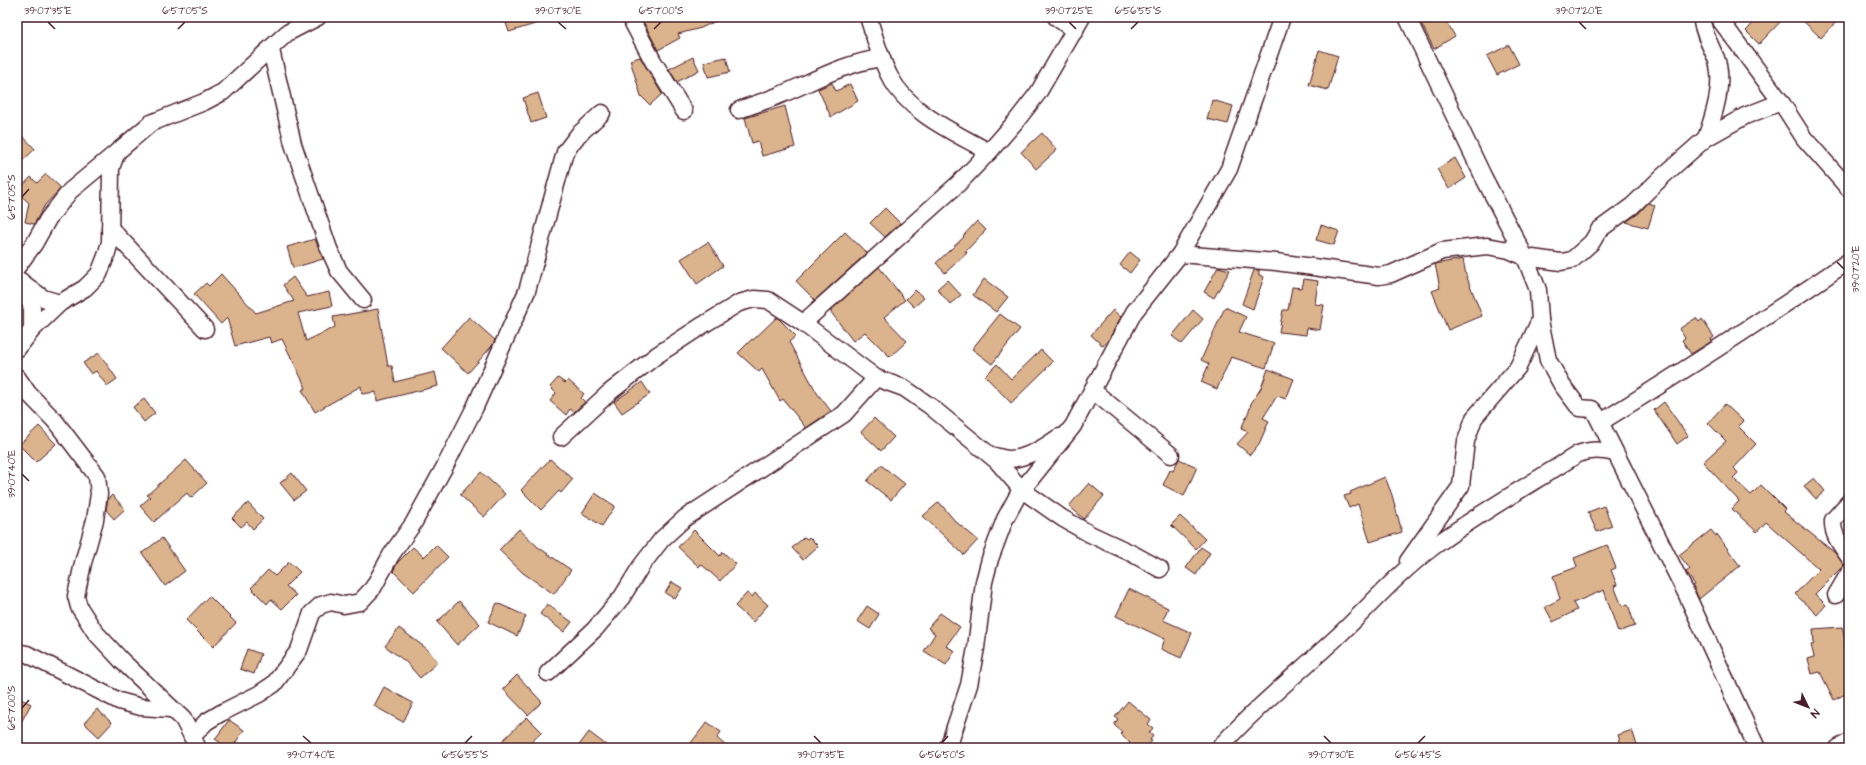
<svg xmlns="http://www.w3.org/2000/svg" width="1866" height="765" font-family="'Architects Daughter',sans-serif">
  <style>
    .building { fill: #dbb38c; stroke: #4a1f2b }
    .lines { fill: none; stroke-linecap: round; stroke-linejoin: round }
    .minor-casing { stroke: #4a1f2b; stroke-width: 19 }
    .minor { stroke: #fff; stroke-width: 16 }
    .ticks { fill: none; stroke: #4a1f2b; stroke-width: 1.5 }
    .neatline { fill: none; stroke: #4a1f2b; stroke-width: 1.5 }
    .ticks-label { font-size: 10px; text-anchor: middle; fill: #4a1f2b }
  </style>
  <rect width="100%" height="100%" fill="#fff"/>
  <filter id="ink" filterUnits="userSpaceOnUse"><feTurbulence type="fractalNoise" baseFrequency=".025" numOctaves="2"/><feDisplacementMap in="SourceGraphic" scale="8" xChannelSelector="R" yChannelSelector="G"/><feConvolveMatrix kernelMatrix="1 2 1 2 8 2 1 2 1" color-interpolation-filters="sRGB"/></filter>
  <g filter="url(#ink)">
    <g class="building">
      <path d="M504,17H547L548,20L509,32Z"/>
      <path d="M643,17H724L701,28L678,34L680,38L658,50L643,21Z"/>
      <path d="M1418,17H1443L1455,36L1434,49Z"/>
      <path d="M1759,17H1785L1759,44L1746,31Z"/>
      <path d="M1799,17H1841L1821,38Z"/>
      <path d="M1509,45L1519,64L1497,75L1487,56Z"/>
      <path d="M1319,50L1338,56L1328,90L1309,85Z"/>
      <path d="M640,57L662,94L650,105L641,96L630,60Z"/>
      <path d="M693,57L699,70L677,82L669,69Z"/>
      <path d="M726,57L730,72L708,77L704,62Z"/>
      <path d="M832,83L836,91L850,84L858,101L831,117L818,89Z"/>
      <path d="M538,93L546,118L531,123L523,98Z"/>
      <path d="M1212,100L1233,106L1228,124L1207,119Z"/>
      <path d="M785,106L795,147L762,156L758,141L752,143L745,118Z"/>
      <path d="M17,130L35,149L17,166Z"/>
      <path d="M1042,133L1057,150L1036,169L1021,152Z"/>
      <path d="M1455,158L1466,178L1449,189L1437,169Z"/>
      <path d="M46,174L61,188L45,205L34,224L25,222L29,203L17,192L31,177L37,183Z"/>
      <path d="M1648,203L1655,205L1648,228L1626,222L1639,213Z"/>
      <path d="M885,208L900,223L885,237L870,223Z"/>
      <path d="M977,221L986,230L965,252L967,253L945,273L936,263L964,237L963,236Z"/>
      <path d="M1321,225L1339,231L1334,245L1316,240Z"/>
      <path d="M845,232L867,253L815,300L796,281Z"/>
      <path d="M315,239L323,259L293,268L287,247Z"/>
      <path d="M708,242L723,266L697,284L681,259Z"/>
      <path d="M1130,252L1140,260L1130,273L1120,265Z"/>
      <path d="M1463,259L1466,275L1482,316L1448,330L1432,291L1440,288L1435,264Z"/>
      <path d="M879,267L905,300L884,317L907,341L890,357L865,332L853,341L830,311Z"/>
      <path d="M1218,267L1230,270L1214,298L1204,292Z"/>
      <path d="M1254,270H1259V275L1264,277L1253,309L1242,304Z"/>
      <path d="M221,274L256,313L294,301L283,285L293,277L307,297L329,292L332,306L298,313L306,341L335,327L333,317L378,309L388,366H392L395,382L435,372L438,386L377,401L376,392L362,394L361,386L315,412L302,390L306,388L282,339L271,343L269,337L235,346L227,318L221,324L194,294L206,283L209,286Z"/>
      <path d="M984,279L1008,297L996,312L973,295Z"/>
      <path d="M1304,279L1318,281L1315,304L1324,305L1320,330L1307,328L1306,335L1279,332L1283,310H1288L1292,287L1302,288Z"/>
      <path d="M947,280L961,295L950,304L937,289Z"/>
      <path d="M915,290L924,298L914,307L906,299Z"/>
      <path d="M1225,307L1246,317L1239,332L1274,343L1266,368L1231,357L1217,389L1201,382L1209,364L1201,360Z"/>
      <path d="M1113,310L1121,317L1109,339L1103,346L1091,335Z"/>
      <path d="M1193,310L1203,319L1182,344L1172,336Z"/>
      <path d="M1000,314L1020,329L992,364L972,349Z"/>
      <path d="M469,317L495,340L492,346L468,373L441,348Z"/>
      <path d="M777,317L796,336L789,342L817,393L831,411L806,428L783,399L780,401L762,369L759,372L738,353L752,339L753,340Z"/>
      <path d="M1696,318L1699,322L1702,319L1714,337L1711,339L1712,341L1691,354L1682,340L1685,338L1679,329Z"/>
      <path d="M1041,350L1053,362L1011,403L985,376L997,364L1011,379Z"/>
      <path d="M99,353L117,379L107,386L96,371L91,374L83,363Z"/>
      <path d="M1268,369L1294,379L1286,399L1277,396L1263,418L1269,421L1259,444L1250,455L1237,444L1248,432L1241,429L1251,406L1250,405L1261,388Z"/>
      <path d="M558,378L565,383L568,380L584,394L581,398L585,402L574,412L570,409L566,415L550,401L556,393L550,387Z"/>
      <path d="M642,382L650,394L622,413L614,402Z"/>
      <path d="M144,399L155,413L144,422L133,407Z"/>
      <path d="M1664,402L1688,436L1677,444L1654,410Z"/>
      <path d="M1725,404L1743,421L1738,426L1756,444L1734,468L1738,473L1733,478L1751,495L1761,485L1785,509L1783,511L1835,553L1844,565L1815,594L1826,605L1817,615L1795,594L1819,569L1766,522L1757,532L1732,509L1739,501L1703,462L1726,441L1708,423Z"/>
      <path d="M874,418L894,437L881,451L861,432Z"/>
      <path d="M39,426L56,444L36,462L19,445Z"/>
      <path d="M550,459L573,479L561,493L559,491L541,510L521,490Z"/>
      <path d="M1179,459L1197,467L1184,496L1163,485L1170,470L1173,471Z"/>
      <path d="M186,460L207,483L191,498L187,493L154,522L140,506L150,497L147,495Z"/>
      <path d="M881,465L905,484L891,500L867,481Z"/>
      <path d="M481,472L505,494L484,517L460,495Z"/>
      <path d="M292,473L306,491L294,500L280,483Z"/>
      <path d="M1385,477L1392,495L1402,532L1370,542L1358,504L1349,508L1344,496L1351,494L1350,492Z"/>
      <path d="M1814,478L1825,491L1816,499L1804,486Z"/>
      <path d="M1089,483L1104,496L1084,519L1069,506Z"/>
      <path d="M595,493L615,506L602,526L582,513Z"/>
      <path d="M112,495L125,509L114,519L106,510L108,499Z"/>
      <path d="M939,502L955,521L978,540L964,555L923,516Z"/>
      <path d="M248,503L263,519L253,529L247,522L241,527L232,518Z"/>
      <path d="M1604,506L1612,526L1597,532L1588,512Z"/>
      <path d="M1180,516L1205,539L1196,549L1171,525Z"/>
      <path d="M519,529L538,547L571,570L554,594L523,573L499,550Z"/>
      <path d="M694,530L720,556L723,552L736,564L720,581L701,564L699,567L678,547Z"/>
      <path d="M1711,530L1716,536L1717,534L1740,566L1699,599L1693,586L1695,585L1686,572L1690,569L1679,555Z"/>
      <path d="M804,537L807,539L809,537L818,546L803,560L792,548Z"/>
      <path d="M162,538L185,571L165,586L142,553Z"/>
      <path d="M436,545L448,557L414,592L393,571L398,562L413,547L424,557Z"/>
      <path d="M1607,545L1616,568L1611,570L1617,585L1614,586L1622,606L1628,604L1635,626L1618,632L1604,590L1573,603L1577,610L1553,622L1545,607L1560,599L1553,576L1577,567L1574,558Z"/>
      <path d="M1201,547L1210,553L1196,575L1186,568Z"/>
      <path d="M289,562L300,572L286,586L296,595L282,609L271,599L267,604L251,588L268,570L275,576Z"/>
      <path d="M672,582L682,588L675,599L665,593Z"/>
      <path d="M1129,589L1168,608L1163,620L1192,633L1181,658L1161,649L1165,639L1116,616Z"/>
      <path d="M747,593L752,597L755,593L768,605L753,622L735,606Z"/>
      <path d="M209,596L236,623L213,647L186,620Z"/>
      <path d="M459,601L480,624L457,645L437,622Z"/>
      <path d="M497,603L526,616L517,636L488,622Z"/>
      <path d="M547,604L572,622L564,632L540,614Z"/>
      <path d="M867,606L879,614L870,629L857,621Z"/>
      <path d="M940,613L960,627L946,646L955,651L946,665L924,651L935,634L928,628Z"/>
      <path d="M1842,627L1849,659V692L1834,700L1820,672L1812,674L1808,659L1814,657L1811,645L1814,644L1813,629Z"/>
      <path d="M399,628L427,649L438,662L420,678L406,662L385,646Z"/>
      <path d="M247,649L261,654L254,674L240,669Z"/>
      <path d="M517,675L542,702L528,715L503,689Z"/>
      <path d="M384,687L413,703L403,722L374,706Z"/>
      <path d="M17,697L31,704L17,730Z"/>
      <path d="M1128,701L1151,720L1148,724L1153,728L1149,733L1153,736L1150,740L1152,741L1146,748H1126L1130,743L1120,734L1122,732L1114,725L1118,719L1115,717Z"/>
      <path d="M97,709L112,723L99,737L84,723Z"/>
      <path d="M527,717L542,732L525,748H495Z"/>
      <path d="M229,720L244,730L232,748H228L215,739Z"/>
      <path d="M707,722L721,732L717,738L728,748H687Z"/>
      <path d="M1632,730L1638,748H1622L1618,735Z"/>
      <path d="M589,732L610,748H577Z"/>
    </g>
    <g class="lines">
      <defs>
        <g id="minor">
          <path d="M634,17L633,23L653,61L684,111"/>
          <path d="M868,17C875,37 880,59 890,77C910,114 954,132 989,152"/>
          <path d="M1056,17L1075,31"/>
          <path d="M1407,17L1484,178L1525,257L1538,290L1540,320L1548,360L1562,385L1577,405L1580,408L1592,409L1596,414L1686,593L1757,748"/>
          <path d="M1701,17C1703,32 1710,45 1716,58C1725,82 1714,115 1706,138"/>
          <path d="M1718,17L1781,102L1804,138L1849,189"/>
          <path d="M271,50L293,144L329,249L339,271L363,300"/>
          <path d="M739,110C752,105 766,101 780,95C814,81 844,63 882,58"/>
          <path d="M110,228L205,329"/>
          <path d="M1180,254L1276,262L1379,276L1391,274L1442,251L1487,246L1509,250L1525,257L1561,262L1572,260L1592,242L1599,230L1632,206L1663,176L1706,138L1745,116L1781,102"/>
          <path d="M17,267L34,244L48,219L70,191L117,152"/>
          <path d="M21,281L32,308V330"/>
          <path d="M24,284L43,298L60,303"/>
          <path d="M803,323L958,184L989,152L1017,120L1038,93L1082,17"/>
          <path d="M17,349L32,330L60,303L85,288L99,274L106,256L110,242L111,168L117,152L151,123L204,102L223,92L287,33L318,17"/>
          <path d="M17,377L28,393L55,421L97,476L99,494L95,520L83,563L76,596L79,607L95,632L122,661L183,719L198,748"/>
          <path d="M1092,390L1171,455"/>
          <path d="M1601,422C1685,370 1767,317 1849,261"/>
          <path d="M561,437L610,392L657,355L703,325L739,303L754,299L768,300L803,323L876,378L904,388L930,406L997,461L1022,490L1062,518L1090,534L1133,554L1160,569"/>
          <path d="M990,455C996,456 1003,459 1009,459C1026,459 1045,447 1059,437"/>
          <path d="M1849,502L1833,520C1832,535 1841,545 1849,557"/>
          <path d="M1408,561L1461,486L1466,441L1474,418L1518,367L1540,320"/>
          <path d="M1836,595L1849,573"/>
          <path d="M17,652L27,654L119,701L141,707L171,709"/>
          <path d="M548,673L595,629L622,597L641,566L662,539L685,518L844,414L876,378"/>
          <path d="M192,737L206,722L221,713L259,694L274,684L299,650L312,613L321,605L331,602L344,605L360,602L373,588L391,555L413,524L445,466L475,407L527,291L565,152L578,135L602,113"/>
          <path d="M948,748L969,685L976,648L984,582L990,559L1005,519L1018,495L1073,426L1134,312L1180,254L1229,169L1282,17"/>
          <path d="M1219,748C1255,708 1297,674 1336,638C1368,608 1397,574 1433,547C1479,513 1529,485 1578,454C1592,449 1601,450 1615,453"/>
          <path d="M1838,748L1849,742"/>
        </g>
      </defs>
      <use href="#minor" class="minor-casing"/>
      <use href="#minor" class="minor"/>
    </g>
  </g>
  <path class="ticks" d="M48,22L55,29M558,22L566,29M1069,22L1076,29M1579,22L1586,29M178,29L185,22M654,29L661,22M1131,29L1138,22M22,197L29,189M1837,262L1844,269M22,474L29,481M22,708L29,700M303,736L311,743M814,736L821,743M1324,736L1331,743M465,743L472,736M942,743L948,736M1418,743L1425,736"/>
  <rect width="1866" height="765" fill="none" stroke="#fff" stroke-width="44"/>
  <g transform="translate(1808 707) rotate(133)" stroke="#ffffff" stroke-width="3" paint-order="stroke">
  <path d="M0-3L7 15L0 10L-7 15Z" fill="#4a1f2b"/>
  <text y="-6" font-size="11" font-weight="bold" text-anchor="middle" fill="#4a1f2b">N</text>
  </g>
  <rect x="22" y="22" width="1822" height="721" class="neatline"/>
  <g class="ticks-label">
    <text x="48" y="14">39°07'35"E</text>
    <text x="185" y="14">6°57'05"S</text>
    <text x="558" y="14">39°07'30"E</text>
    <text x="661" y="14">6°57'00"S</text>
    <text x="1069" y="14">39°07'25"E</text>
    <text x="1138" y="14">6°56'55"S</text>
    <text x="1579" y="14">39°07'20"E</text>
    <text transform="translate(11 197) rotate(-90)" y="4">6°57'05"S</text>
    <text transform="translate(1855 269) rotate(-90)" y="4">39°07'20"E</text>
    <text transform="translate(11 474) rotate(-90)" y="4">39°07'40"E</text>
    <text transform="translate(11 708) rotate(-90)" y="4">6°57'00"S</text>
    <text x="311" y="758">39°07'40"E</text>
    <text x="465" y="758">6°56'55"S</text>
    <text x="821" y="758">39°07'35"E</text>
    <text x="942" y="758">6°56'50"S</text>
    <text x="1331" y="758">39°07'30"E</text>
    <text x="1418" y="758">6°56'45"S</text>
  </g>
</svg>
